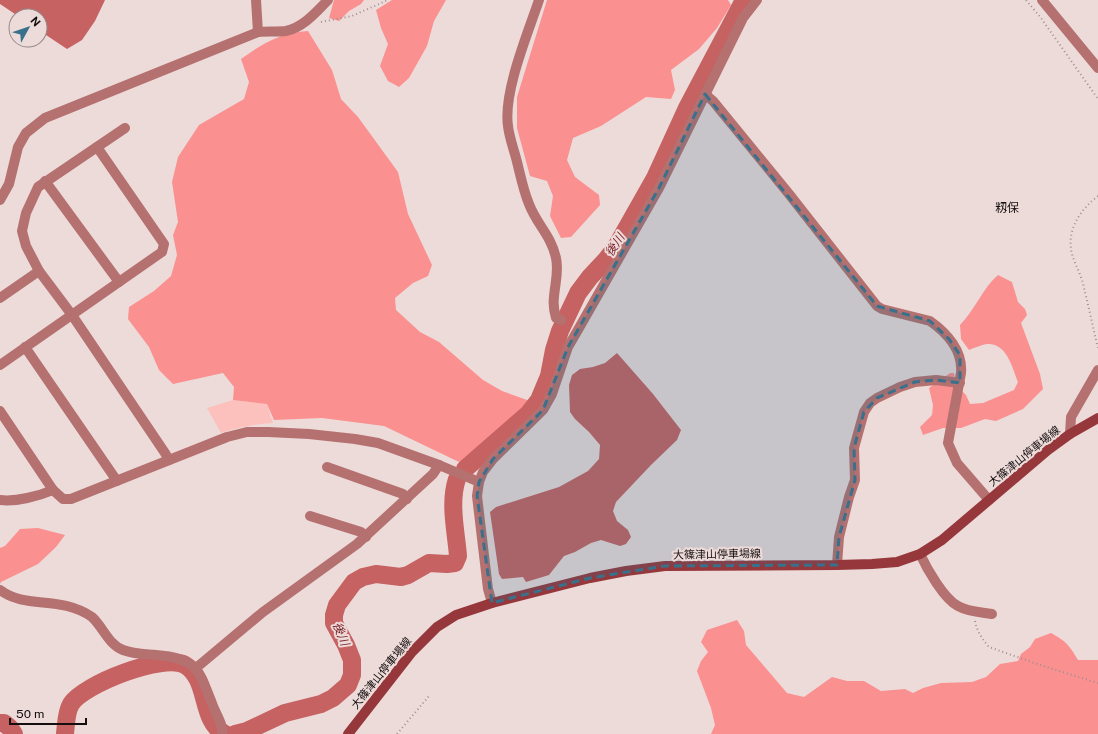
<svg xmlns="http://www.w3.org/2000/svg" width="1098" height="734" font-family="'Public Sans','Noto Sans JP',sans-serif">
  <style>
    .green { fill: #fcc0bd }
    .forest { fill: #fa908f }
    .water { fill: #c66262 }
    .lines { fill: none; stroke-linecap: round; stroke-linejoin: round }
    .river { stroke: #c66262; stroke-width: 18 }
    .path { stroke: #9e908f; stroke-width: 2; stroke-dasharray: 1 3; stroke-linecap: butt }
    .minor { stroke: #b47170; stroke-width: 10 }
    .tertiary { stroke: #b47170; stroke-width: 10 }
    .secondary { stroke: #96383b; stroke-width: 10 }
    .marked { fill: #39708b; fill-opacity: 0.2; stroke: #39708b; stroke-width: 3; stroke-dasharray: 8 5; stroke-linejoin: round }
    .labels { text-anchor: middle; stroke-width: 4; stroke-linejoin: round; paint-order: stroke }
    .street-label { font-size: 11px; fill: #140e0e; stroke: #eddbda }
    .neighbourhood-label { font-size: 12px; fill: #140e0e; stroke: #eddbda }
    .water-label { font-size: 12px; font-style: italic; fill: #781c23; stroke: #eddbda }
  </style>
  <rect width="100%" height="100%" fill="#eddbda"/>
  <path class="green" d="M233,400L267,404L273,423C255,424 239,427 221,433L207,408Z"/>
  <g class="forest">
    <path d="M334,0H364L361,4L349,11L339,21L329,18Z"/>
    <path d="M392,0H446L434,21L427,46L409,78L399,87L388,81L380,66L388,44L381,28L376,10Z"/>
    <path d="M547,0H728L731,5L717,28L699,49L671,70L675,90L671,99L646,97L601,126L573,138L567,160L575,177L599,195L600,205L571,237L561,238L550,216L553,196L547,181L530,176L517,128V97Z"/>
    <path d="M308,31L332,70L341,99L358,117L398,172L408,214L432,265L428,276L413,283L395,298L396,310L420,332L439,342L483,380L502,391L530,401L527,411L471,459L459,462L384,426L322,418L274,420L267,404L233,400L234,387L223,373L173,384L159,370L149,347L128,319L129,307L154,291L171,276L177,255L173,235L178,222L172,182L178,157L199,125L244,99L249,82L241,59C263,43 280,33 308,31Z"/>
    <path d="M998,275L1012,282L1018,302L1025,309L1027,315L1021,323L1040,374L1043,389L1023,409L996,421L985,419L961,428H943L923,435L920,427L932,415L933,405L929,388L950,373H954L956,385L966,395L970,404L983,403L1014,390L1018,382C1012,367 1007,343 987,344C981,345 974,348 969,350L961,339L960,325C975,310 982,289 998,275Z"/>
    <path d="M38,528L65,535L56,547L38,564L1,582L0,584V548L5,546L20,529Z"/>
    <path d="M737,620L744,631L746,645L787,693L804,697L832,677L847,681H864L881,691L905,689L913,693L923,688L941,683L972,682L986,677L1000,664L1018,661L1021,654L1030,647L1035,639L1051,633C1066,641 1070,646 1078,660H1098V734H711L715,725L711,708L697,671L701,661L708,652L701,642L707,630Z"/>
  </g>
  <g class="water">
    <path d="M0,0H105L95,21L82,40L67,49L40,31V16H18L0,4Z"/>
    <path d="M617,353L653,394L681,430L677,440L651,465L616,502L613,511L617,521L628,530L631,537L626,544L620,546L601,540L591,543L575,552L564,556L549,575L526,582L523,577L502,579L499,574L490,512L496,507L559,487L588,471L599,459L600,445L589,432L575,419L570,412L569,385L572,375L580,369L593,367L605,363Z"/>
  </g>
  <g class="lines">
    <g class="river">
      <path d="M465,469L528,414L539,400L549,376L554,350L560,331L578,293L590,277L605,261L616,247L655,178L687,108L744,0"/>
      <path d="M0,723H4L10,728L14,734"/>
      <path d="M65,734C66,725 66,712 71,704C84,684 163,653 185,665C210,680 199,721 225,734"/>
      <path d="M235,734L247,731L285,713L321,704L333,698L348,685L352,675V660L346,645L334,623V615L337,605L354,582L363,577L376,574L401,577L408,575L429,563L447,564L455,563L458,556C456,531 449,503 457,479"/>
    </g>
    <g class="path">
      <path d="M1026,0L1041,18L1098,99"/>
      <path d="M321,22L352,16L388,0"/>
      <path d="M1098,196C1080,210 1066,230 1072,254C1075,265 1082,276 1084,288C1089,308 1093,328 1098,348"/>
      <path d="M975,621C977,631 982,639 989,647L1040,665L1098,683"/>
      <path d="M397,734L429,696"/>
    </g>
    <g class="minor">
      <path d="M256,0L258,32"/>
      <path d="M539,0C528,33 503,92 508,126C509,136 513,147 516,158C520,173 523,190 529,204C537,225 551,235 556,258C559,272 555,283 554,297C553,304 554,311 556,318L561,320"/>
      <path d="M705,94L713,101L789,194L877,306L882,309L930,321C947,333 963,351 961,373L948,443L957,463L989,500"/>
      <path d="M125,128L38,187L26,213L22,231L26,246L39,271L72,315L165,453L169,460"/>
      <path d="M45,181L119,282"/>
      <path d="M0,200L9,184L18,147L26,133L45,118L258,32C267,31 277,32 286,31C304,27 316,12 328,0"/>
      <path d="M0,298L39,271"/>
      <path d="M25,347L117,481"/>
      <path d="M0,365L162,252L164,244L97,147"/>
      <path d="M0,411L53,490L63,499H71L227,437L247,432H268L309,434L355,439L378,443L439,465L479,482"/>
      <path d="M1070,434L1071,417L1098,370"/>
      <path d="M327,467L403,494L407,499"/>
      <path d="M0,500C16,502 39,496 53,490"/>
      <path d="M310,516L361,532L366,537"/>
      <path d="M920,554C927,569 944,599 958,606C968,612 981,612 992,614"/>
      <path d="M837,565L839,537L849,497L855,480L854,448L864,412L870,403L877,398L900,387L915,382L936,380L960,383"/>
      <path d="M0,590C20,605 44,600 67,606C75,608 85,612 92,617C103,627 108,644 123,650C133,654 145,654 156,655C197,658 199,670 213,706C216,714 224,726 222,734"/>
      <path d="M492,603L488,589L477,496L479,482L483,472L493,459L543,410L552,394L568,347L579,328L659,188L743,18L757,0"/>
      <path d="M196,668L263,612L357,544L433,474L439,465"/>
    </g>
    <path class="tertiary" d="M1042,0L1098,68"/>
    <path class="secondary" d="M348,734L412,652L437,627L456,615L492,603L590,578L626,571L665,566L837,565L872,564L897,562L920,554L942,540L1048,450L1070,434L1098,418"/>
  </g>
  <path class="marked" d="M705,94L877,306L930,321L949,339L960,355V383L936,380L915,382L877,398L864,412L854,448L855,480L839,537L837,565L665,566L590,578L492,603L477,496L479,482L493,459L543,410L568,347L659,188Z"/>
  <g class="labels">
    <g class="street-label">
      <text transform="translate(1024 456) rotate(-39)" y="4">大篠津山停車場線</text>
      <text transform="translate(717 554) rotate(-1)" y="4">大篠津山停車場線</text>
      <text transform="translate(381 673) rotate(-51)" y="4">大篠津山停車場線</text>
    </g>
    <g class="neighbourhood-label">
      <text x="1007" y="212">籾保</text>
    </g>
    <g class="water-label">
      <text transform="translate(615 245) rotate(-56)" y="4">後川</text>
      <text transform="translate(341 634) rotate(68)" y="4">後川</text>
    </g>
  </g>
  <g transform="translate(28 28) rotate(50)"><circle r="19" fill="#eddbda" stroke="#968988"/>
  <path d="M0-3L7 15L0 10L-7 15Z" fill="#39708b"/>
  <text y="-6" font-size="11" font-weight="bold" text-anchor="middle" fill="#140e0e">N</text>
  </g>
  <path d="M10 718v6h76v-6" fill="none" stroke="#140e0e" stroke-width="2"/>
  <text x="16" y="718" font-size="12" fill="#140e0e" stroke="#eddbda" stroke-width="3" paint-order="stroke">50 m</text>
</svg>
